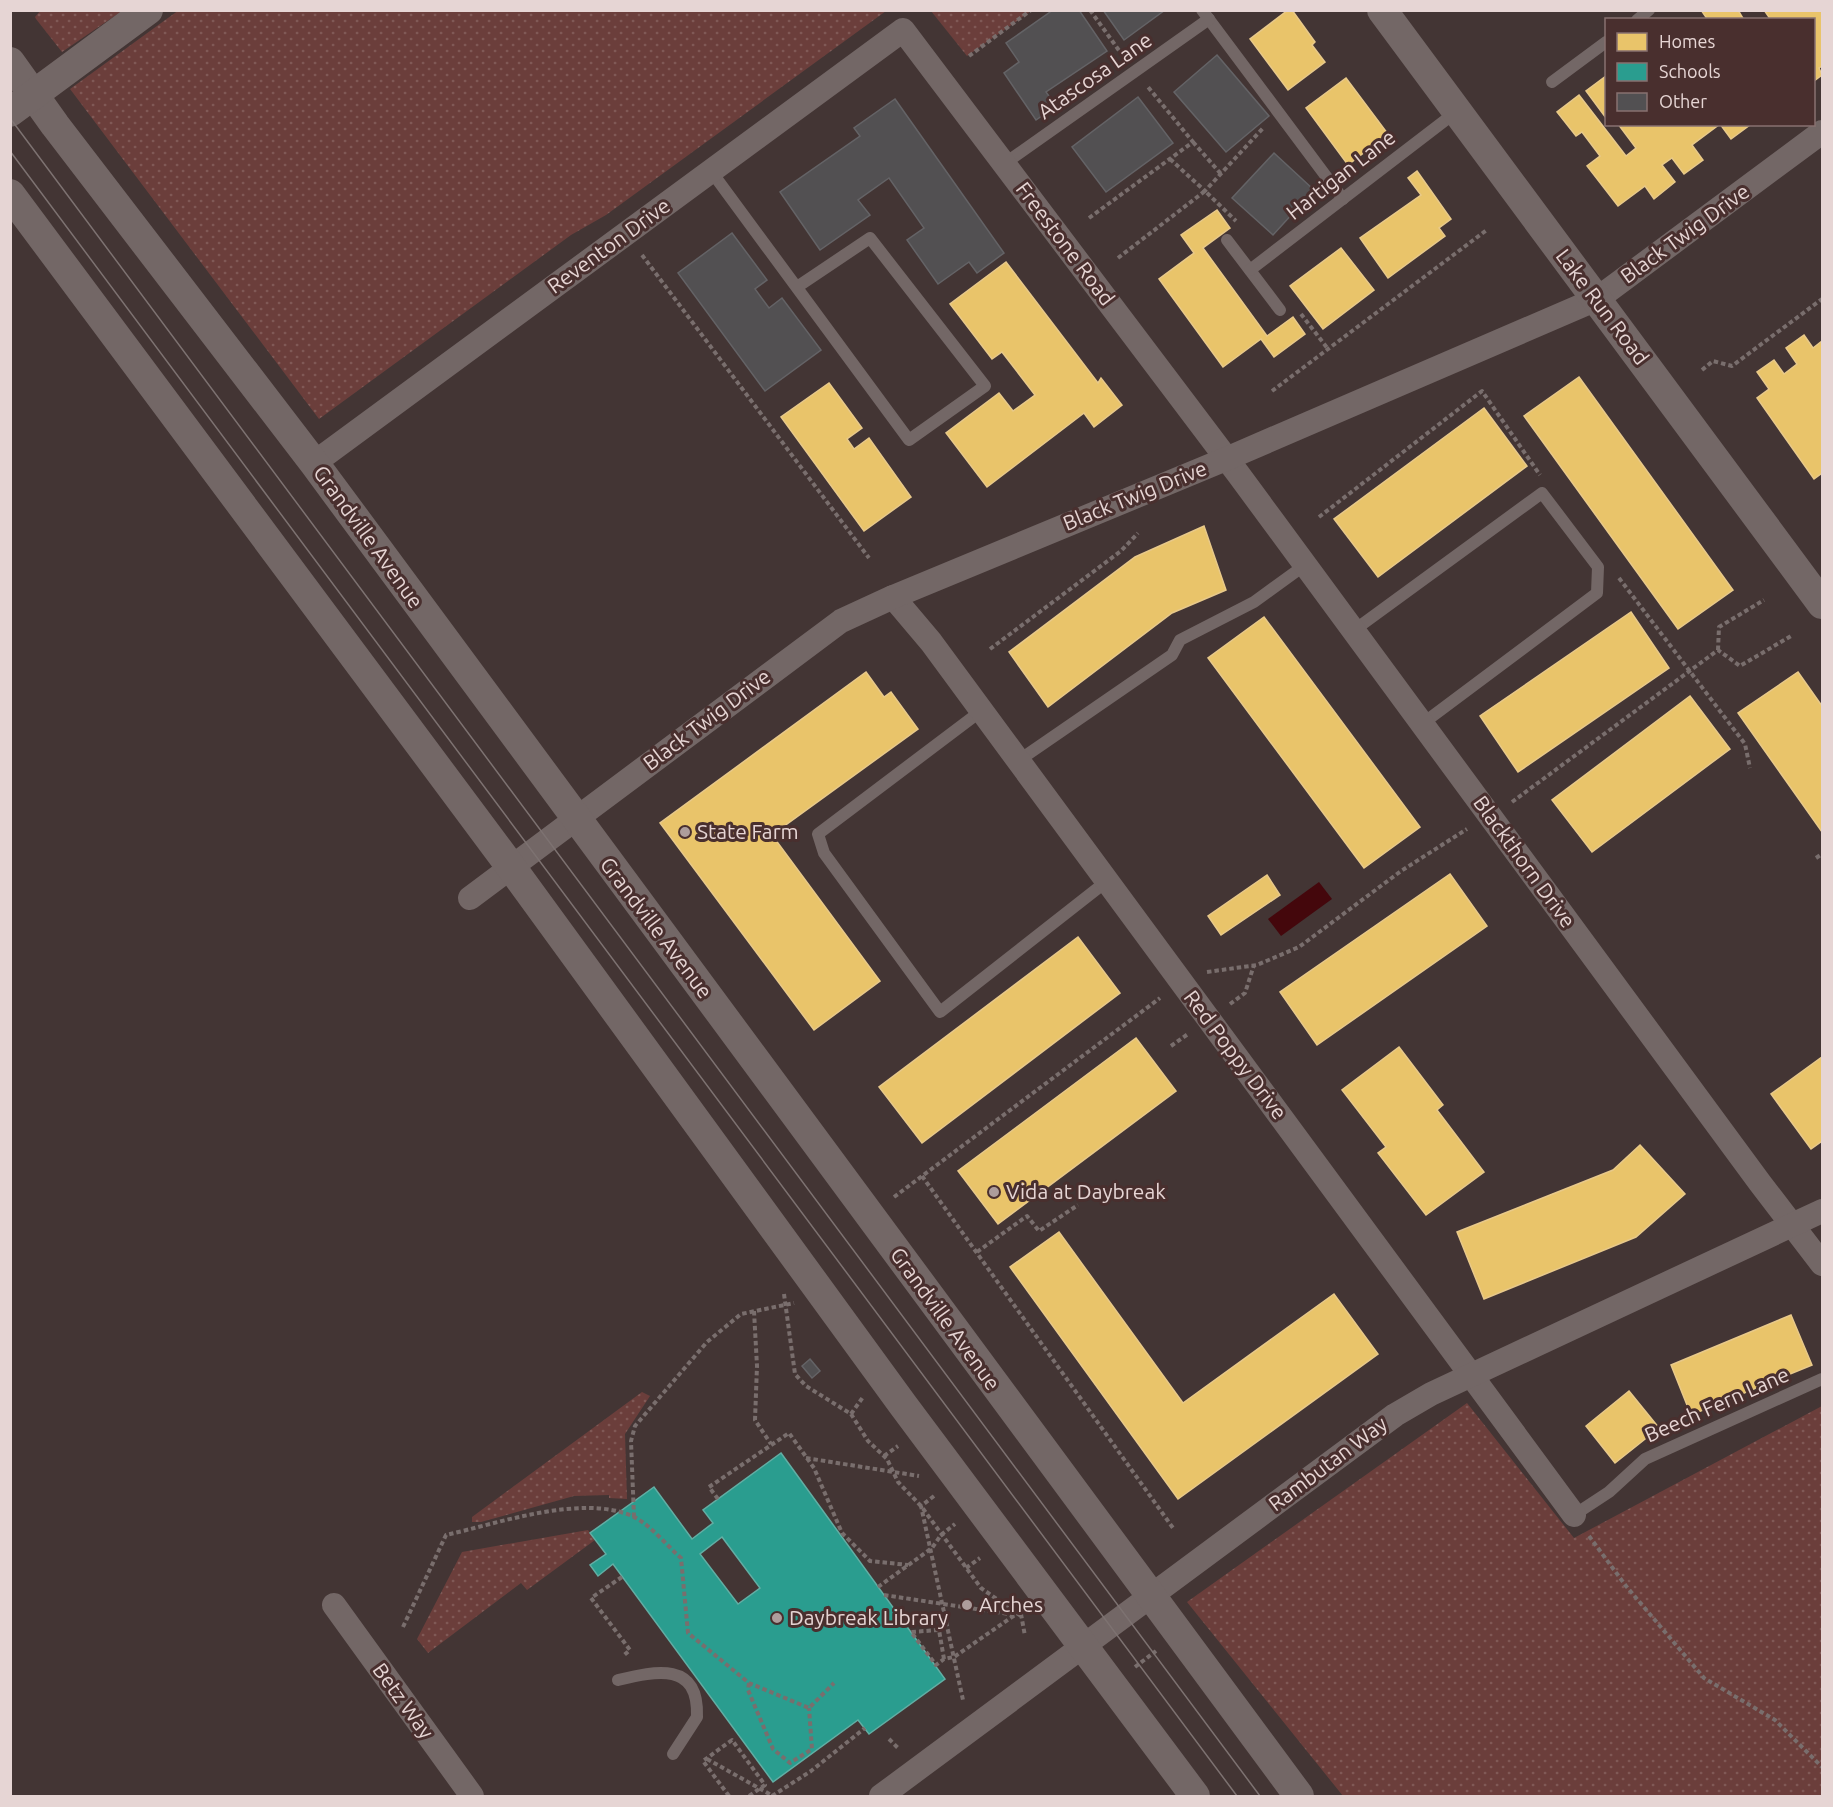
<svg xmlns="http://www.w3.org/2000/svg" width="1833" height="1807" font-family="Ubuntu,sans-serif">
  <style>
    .grass { fill: url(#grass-dots) }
    .water { fill: #44070c }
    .homes { fill: #e9c46a; stroke: #e8c98a; stroke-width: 1.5 }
    .schools { fill: #2a9d8f; stroke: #62aea4; stroke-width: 1.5; fill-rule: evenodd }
    .building { fill: #525052; stroke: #646366; stroke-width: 1.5 }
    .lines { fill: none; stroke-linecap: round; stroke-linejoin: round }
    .path { stroke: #796e6d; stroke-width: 4; stroke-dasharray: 4.5 3; stroke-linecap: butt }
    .service { stroke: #736766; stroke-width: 12 }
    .minor { stroke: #736766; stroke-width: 24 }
    .tertiary { stroke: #736766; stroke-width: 30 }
    .tram { stroke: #7d7271; stroke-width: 1.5 }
    .poi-dot { fill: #ad9d9c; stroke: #492f2e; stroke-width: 2 }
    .labels { text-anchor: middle; stroke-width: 6; stroke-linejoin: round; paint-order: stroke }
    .street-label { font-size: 21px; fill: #e6d5d4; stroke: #492f2e }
    .poi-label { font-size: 21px; fill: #e6d5d4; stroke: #492f2e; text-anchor: start }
  </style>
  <defs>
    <pattern id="grass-dots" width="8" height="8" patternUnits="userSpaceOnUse" patternTransform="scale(1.5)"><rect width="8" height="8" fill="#6b3e3b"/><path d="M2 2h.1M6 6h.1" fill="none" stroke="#805956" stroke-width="1.8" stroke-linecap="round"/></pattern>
  </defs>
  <rect width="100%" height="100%" fill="#433534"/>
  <g class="grass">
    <path d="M41,10H122V11L62,52L36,19L35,17Z"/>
    <path d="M179,10H886V11L606,215L571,235L319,419L70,89Z"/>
    <path d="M931,11H1031L967,56Z"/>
    <path d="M642,1392L650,1396L625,1434L627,1499L609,1498V1495L574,1496L481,1522H472V1517Z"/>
    <path d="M1467,1403L1574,1538L1822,1406V1796H1343L1187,1602Z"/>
    <path d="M588,1530L595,1540L527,1590L521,1583L428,1653L417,1639L462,1552Z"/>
  </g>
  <path class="water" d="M1319,882L1332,899L1281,936L1268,919Z"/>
  <g class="homes">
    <path d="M1288,10H1292L1315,42L1312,45L1325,62L1288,90L1250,39Z"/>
    <path d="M1701,10H1738L1744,20H1708Z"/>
    <path d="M1764,10H1822V66L1819,68L1822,75L1814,81V20H1771Z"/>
    <path d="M1606,76V118L1586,91Z"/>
    <path d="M1346,78L1388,134L1348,165L1306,108Z"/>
    <path d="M1579,95L1626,156L1636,148L1618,124H1720L1692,145L1703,160L1684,174L1672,158L1662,165L1675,182L1654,199L1645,186L1618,206L1587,166L1600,156L1582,132L1576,136L1557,112Z"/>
    <path d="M1720,124H1749L1750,125L1731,139Z"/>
    <path d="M1417,171L1451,219L1439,228L1445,236L1388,278L1360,238L1421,195L1408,178Z"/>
    <path d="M1217,210L1230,228L1203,248L1267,336L1293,317L1305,334L1274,357L1261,339L1223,367L1159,279L1194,253L1181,235Z"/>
    <path d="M1341,248L1374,290L1323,329L1290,286Z"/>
    <path d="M1006,262L1098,383L1101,378L1122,405L1094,427L1084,413L987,487L946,433L999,393L1013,411L1035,395L1002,352L992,359L950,304Z"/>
    <path d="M1804,335L1813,348L1822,341V473L1814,479L1757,398L1769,389L1757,372L1774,360L1784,374L1797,364L1786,348Z"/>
    <path d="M1579,377L1733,590L1678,629L1524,416Z"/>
    <path d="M829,383L862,428L847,439L854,449L869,438L911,497L864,531L781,417Z"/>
    <path d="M1484,408L1527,466L1378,577L1334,519Z"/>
    <path d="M1204,526L1226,590L1172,613L1048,707L1009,652L1135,557Z"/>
    <path d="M1631,612L1669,668L1518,772L1480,716Z"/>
    <path d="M1264,617L1420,827L1364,868L1208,658Z"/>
    <path d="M866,672L884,697L891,692L918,729L772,835L880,981L814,1030L660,823Z"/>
    <path d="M1798,672L1822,706V832L1738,713Z"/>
    <path d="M1690,696L1730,749L1592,852L1552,800Z"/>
    <path d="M1450,874L1487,926L1317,1045L1280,992Z"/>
    <path d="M1267,875L1280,895L1221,935L1208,916Z"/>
    <path d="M1078,937L1120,993L922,1143L879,1087Z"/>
    <path d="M1136,1038L1176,1091L998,1224L958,1171Z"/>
    <path d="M1399,1047L1443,1105L1437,1110L1484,1172L1426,1215L1378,1153L1386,1147L1342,1090Z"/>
    <path d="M1822,1057V1141L1811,1149L1771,1094Z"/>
    <path d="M1640,1145L1685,1194L1636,1237L1484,1299L1457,1232L1613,1170Z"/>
    <path d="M1059,1232L1183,1403L1334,1294L1378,1354L1178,1499L1010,1267Z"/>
    <path d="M1791,1315L1812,1365L1691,1415L1671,1365Z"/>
    <path d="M1629,1391L1659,1428L1615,1463L1586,1426Z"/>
  </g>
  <path class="schools" d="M781,1453L945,1679L869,1734L858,1720L773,1782L613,1564L598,1576L590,1565L606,1554L590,1533L654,1487L692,1539L713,1523L703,1510ZM722,1537L760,1588L738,1604L700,1554Z"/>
  <g class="building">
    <path d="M1053,10H1079L1107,51L1046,92L1056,106L1036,120L1004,73L1019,62L1006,43Z"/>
    <path d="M1103,10H1165L1124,40Z"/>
    <path d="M1217,55L1269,116L1226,152L1174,92Z"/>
    <path d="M1138,97L1173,143L1106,192L1072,147Z"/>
    <path d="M895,99L1004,253L977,273L969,262L938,284L907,240L924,228L889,178L858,200L870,215L820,250L780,192L860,136L854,128Z"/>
    <path d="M1274,153L1314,190L1273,235L1232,198Z"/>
    <path d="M732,233L767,280L755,289L769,308L782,298L821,350L765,391L678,273Z"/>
    <path d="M810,1359L820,1371L812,1378L802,1366Z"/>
  </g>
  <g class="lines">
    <g class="path">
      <path d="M1090,10L1123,56"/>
      <path d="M969,56L1031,10"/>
      <path d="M1193,142L1221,174"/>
      <path d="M1170,159L1205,191L1264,127"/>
      <path d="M1089,218L1193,142L1148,87"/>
      <path d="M642,255L869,558"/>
      <path d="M1118,258L1205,191L1236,221"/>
      <path d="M1301,314L1328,349"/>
      <path d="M1702,370L1713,361L1732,366L1822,299"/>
      <path d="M1272,391L1488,229"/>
      <path d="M1319,517L1482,391L1540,475"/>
      <path d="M1619,578L1745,744L1750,768"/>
      <path d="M990,649L1121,551L1138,533"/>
      <path d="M1718,650L1719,627L1764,600"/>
      <path d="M1512,802L1718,650L1740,666L1791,636"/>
      <path d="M1816,858L1822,854"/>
      <path d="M1207,972L1257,965L1299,947L1401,871L1467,829"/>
      <path d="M1230,1004L1245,993L1254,965"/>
      <path d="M1171,1046L1188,1034"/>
      <path d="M922,1176L1173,1528"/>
      <path d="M894,1197L1160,998"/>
      <path d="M977,1252L1027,1216L1039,1231L1078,1205"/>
      <path d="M784,1294L795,1374L806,1386L851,1414L868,1441L887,1459L898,1482L921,1506L981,1588L1021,1616"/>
      <path d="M754,1311L757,1366L755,1420L771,1444"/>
      <path d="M851,1414L863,1397"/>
      <path d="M884,1456L898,1446"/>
      <path d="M806,1458L919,1476"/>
      <path d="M934,1496L921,1506L963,1700"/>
      <path d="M718,1499L709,1487L789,1433L814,1468L842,1533L870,1561L908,1565"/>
      <path d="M634,1517L631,1441L635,1426L707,1342L741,1314L794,1303"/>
      <path d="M1589,1536L1626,1586L1704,1678L1775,1720L1822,1767"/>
      <path d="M966,1568L980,1558"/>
      <path d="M622,1577L591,1598L630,1650L623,1656"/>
      <path d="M878,1587L932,1548L941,1535L955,1524"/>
      <path d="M884,1595L1016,1615"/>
      <path d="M1021,1614L1025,1636"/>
      <path d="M403,1627L446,1535C499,1523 582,1494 632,1516C650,1524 666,1545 681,1558L688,1633L749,1683L809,1708L834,1683"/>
      <path d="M944,1659L939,1630L911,1632L936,1665L944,1659L954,1657L1015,1615"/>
      <path d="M1135,1667L1156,1651"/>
      <path d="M749,1683L748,1690L773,1749L790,1763L812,1749L809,1708"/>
      <path d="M889,1739L899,1749"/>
      <path d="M707,1759L773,1796"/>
      <path d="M729,1796L703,1761L732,1740L765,1785L749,1796"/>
      <path d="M772,1796L811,1771L865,1728"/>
    </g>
    <g class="service">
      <path d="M1202,10L1343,199"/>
      <path d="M1637,20L1649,10"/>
      <path d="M1552,82L1606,42"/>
      <path d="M1004,164L1209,19"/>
      <path d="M711,171L909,440L985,386L870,238L797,287"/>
      <path d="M1227,240L1280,310"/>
      <path d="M1250,270L1456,112"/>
      <path d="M1353,631L1542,493L1598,567L1597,593L1422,724"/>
      <path d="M981,711L818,834L824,853L940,1012L1107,881"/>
      <path d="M1018,761L1172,655L1180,640L1254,602L1305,565"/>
      <path d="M1574,1515L1609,1492L1645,1459L1822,1379"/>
      <path d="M618,1680C656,1671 699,1661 697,1717L673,1754"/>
    </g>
    <g class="minor">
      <path d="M314,463L903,30L1239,475L1760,1183L1822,1264"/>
      <path d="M893,597L931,642L1574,1515"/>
      <path d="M470,898L841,621L893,597L1226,459L1597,299L1822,132"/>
      <path d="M334,1605L472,1796"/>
      <path d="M881,1796L1395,1415L1431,1394L1822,1211"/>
    </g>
    <g class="tertiary">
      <path d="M1382,10L1822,604"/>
      <path d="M10,62L55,125L314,463L1299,1796"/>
      <path d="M10,112L148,10"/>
      <path d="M10,194L511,867L903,1405L1195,1796"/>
    </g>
    <g class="tram">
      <path d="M10,118L1260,1796"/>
      <path d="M10,151L1237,1796"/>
    </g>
  </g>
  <g class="poi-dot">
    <circle cx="685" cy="832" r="6"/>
    <circle cx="994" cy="1192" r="6"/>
    <circle cx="967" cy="1605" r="6"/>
    <circle cx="777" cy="1618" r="6"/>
  </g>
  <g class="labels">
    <g class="street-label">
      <text transform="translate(1095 76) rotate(-35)" y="7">Atascosa Lane</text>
      <text transform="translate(1341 175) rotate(-38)" y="7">Hartigan Lane</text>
      <text transform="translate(1685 234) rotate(-36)" y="7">Black Twig Drive</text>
      <text transform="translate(1065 244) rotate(53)" y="7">Freestone Road</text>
      <text transform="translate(609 246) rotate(-36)" y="7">Reventon Drive</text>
      <text transform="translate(1602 307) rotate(53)" y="7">Lake Run Road</text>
      <text transform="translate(1135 496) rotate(-22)" y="7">Black Twig Drive</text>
      <text transform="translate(368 537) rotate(54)" y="7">Grandville Avenue</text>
      <text transform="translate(707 720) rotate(-37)" y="7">Black Twig Drive</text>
      <text transform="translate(1524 862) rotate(54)" y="7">Blackthorn Drive</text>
      <text transform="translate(656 928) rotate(53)" y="7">Grandville Avenue</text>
      <text transform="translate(1235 1055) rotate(53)" y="7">Red Poppy Drive</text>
      <text transform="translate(945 1319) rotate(54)" y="7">Grandville Avenue</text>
      <text transform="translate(1717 1405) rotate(-24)" y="7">Beech Fern Lane</text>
      <text transform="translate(1328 1464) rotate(-37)" y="7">Rambutan Way</text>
      <text transform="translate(403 1701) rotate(54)" y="7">Betz Way</text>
    </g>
    <g class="poi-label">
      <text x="697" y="839">State Farm</text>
      <text x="1006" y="1199">Vida at Daybreak</text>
      <text x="979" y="1612">Arches</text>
      <text x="789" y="1625">Daybreak Library</text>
    </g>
  </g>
  <rect width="1833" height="1807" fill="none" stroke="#e6d5d4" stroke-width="24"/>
  <rect x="1605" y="18" width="210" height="108" fill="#492f2e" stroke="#887170" stroke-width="1.5"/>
  <rect x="1617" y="33" width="30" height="18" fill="#e9c46a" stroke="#887170" stroke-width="1.5"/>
  <text x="1659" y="48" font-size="18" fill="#e6d5d4">Homes</text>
  <rect x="1617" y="63" width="30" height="18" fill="#2a9d8f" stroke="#887170" stroke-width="1.5"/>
  <text x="1659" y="78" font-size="18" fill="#e6d5d4">Schools</text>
  <rect x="1617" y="93" width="30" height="18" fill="#525052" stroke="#887170" stroke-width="1.5"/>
  <text x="1659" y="108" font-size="18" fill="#e6d5d4">Other</text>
</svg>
